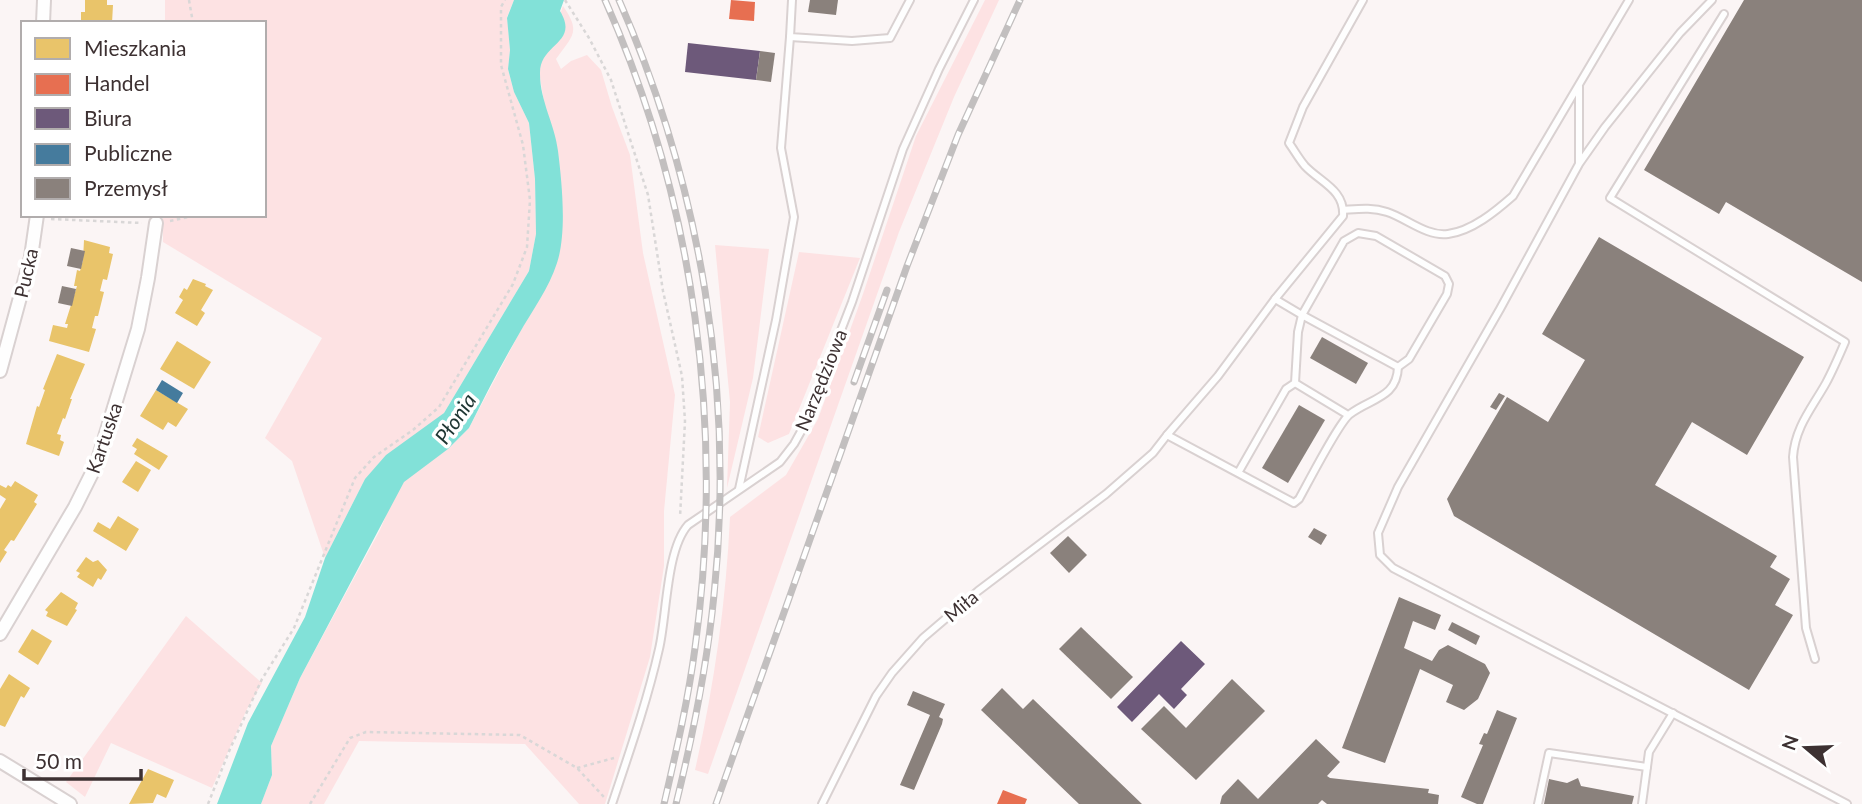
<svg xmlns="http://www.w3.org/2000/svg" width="1862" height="804" font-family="Lato,sans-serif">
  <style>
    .green { fill: #fde2e3 }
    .water { fill: #82e1d8 }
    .homes { fill: #e9c46a }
    .shops { fill: #e76f51 }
    .offices { fill: #6d597a }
    .public { fill: #457b9d }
    .industry { fill: #8a817c }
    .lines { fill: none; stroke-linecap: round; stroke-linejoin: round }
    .lane-casing { stroke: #d9d1d1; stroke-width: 10 }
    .street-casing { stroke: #d9d1d1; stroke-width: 16 }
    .path { stroke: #d9d7d7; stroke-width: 2.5; stroke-dasharray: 3.5 3.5; stroke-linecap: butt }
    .lane { stroke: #fefefe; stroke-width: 6 }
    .street { stroke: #fefefe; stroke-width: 12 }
    .rail-casing { stroke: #c2bfbf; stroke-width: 7 }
    .rail { stroke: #fff; stroke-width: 4.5; stroke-dasharray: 13; stroke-linecap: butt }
    .labels { text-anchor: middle; stroke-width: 7; stroke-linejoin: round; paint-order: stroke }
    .street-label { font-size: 19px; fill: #3d3132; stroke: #fff }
    .water-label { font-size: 21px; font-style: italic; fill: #1e3532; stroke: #fff }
  </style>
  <rect width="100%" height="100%" fill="#fbf5f5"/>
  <g class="green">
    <path d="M165,0H514L507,17L510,50L508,69L514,92L529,123L535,179L536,234L529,271L444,413L365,479L325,558L292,461L265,438L322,338L163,242V215H264V23H165Z"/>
    <path d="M985,0H999L954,97L899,232L708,774L695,770C714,687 726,603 730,517L786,475L818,419L863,294L916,136Z"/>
    <path d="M563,6C581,32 573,35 556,59L561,69L571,61L587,55L601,70L612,107L630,155L643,253L675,395L664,511V566L650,657L605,804H579L525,744L359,741L324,804H261L272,775L271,746L300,678L380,530L400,482L448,449L469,428L557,262L544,102L536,53L555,29Z"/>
    <path d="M715,245L769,249L753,378L727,488L730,402Z"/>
    <path d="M799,252L860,258L789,434L768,443L758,437Z"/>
    <path d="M186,616L262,683L247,709L212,788L111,743L85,797L66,782Z"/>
  </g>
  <path class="water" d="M514,0H564L560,11C580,44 539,43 540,74C540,101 555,125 558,151C562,183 567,233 557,263C549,288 532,311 519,334C501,365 485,396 469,428L448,449L404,482L300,678L271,746L272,775L261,804H217L248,723L305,617L325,558L365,479L386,455L444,413L529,271L536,234L535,179L529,123L514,92L508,69L510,50L507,18Z"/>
  <g class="homes">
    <path d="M85,0H107V5H113L112,23H85V20H81V12H85Z"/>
    <path d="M84,240L110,247L109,253L113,254L107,280L103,279L100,291L104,292L98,316H95L92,328L96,329L89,352L49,341L53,325L67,328L68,324H65L77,286H74L77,270L80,271L83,260Z"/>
    <path d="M193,279L206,284L205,286L213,290L201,310L205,313L197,326L175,313L183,300L179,297L184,288L187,290Z"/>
    <path d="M177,341L211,362L194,389L160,369Z"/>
    <path d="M57,354L85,364L70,399H72L65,419L63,418L57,434L61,435L60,440L64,442L59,456L26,444L37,406L39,407L45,390L43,389Z"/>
    <path d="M156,390L188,409L176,427L168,422L163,430L140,416Z"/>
    <path d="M137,438L168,456L159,470L134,454L137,449L132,446Z"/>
    <path d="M136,461L151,470L138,492L122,482Z"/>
    <path d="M15,481L38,495L34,502L37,504L14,541L11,540L4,550L7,552L0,563V509L6,499L0,495V485L6,488L8,485L11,487Z"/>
    <path d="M118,516L139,529L126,551L93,531L98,522L110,529Z"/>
    <path d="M86,557L93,562L98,560L107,570L101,580L98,578L93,587L77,577L80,573L76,571Z"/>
    <path d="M61,592L78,603L75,609L77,610L67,626L46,616L48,612L45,610Z"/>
    <path d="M32,629L52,641L38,665L18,652Z"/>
    <path d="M9,674L30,688L24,698L21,696L5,727L0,725V689Z"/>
    <path d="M148,769L174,780L166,798L157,794L153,803L129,804Z"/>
  </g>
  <g class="shops">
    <path d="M731,0L755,2L754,21L729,19Z"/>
    <path d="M1003,790L1027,799L1025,804H997Z"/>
  </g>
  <g class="offices">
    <path d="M688,43L760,51L756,80L685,72Z"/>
    <path d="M1181,641L1205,664L1181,689L1187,695L1174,709L1159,694L1132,722L1117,707Z"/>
  </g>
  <path class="public" d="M162,380L183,393L177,403L156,390Z"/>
  <g class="industry">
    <path d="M810,0H838L836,15L808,12Z"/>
    <path d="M1744,0H1862V282L1726,202L1719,214L1644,170Z"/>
    <path d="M760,51L775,53L771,82L756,80Z"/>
    <path d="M1599,237L1804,357L1747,455L1692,422L1655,485L1777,556L1770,567L1790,579L1775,605L1793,615L1749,690L1454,516L1447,499L1507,397L1548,422L1585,360L1542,334Z"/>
    <path d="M71,248L85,251L81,269L67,266Z"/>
    <path d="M62,286L76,289L72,306L58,303Z"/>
    <path d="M1322,337L1368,363L1356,384L1310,358Z"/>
    <path d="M1499,393L1505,396L1496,410L1490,407Z"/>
    <path d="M1299,405L1325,420L1288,483L1262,468Z"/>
    <path d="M1314,528L1327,535L1321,545L1308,537Z"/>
    <path d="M1068,536L1087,555L1069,573L1050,553Z"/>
    <path d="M1399,597L1441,615L1435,630L1413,621L1404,648L1432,661L1439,650L1448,645L1485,664L1490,673L1478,699L1464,710L1446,702L1453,685L1420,669L1385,763L1342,748Z"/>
    <path d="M1452,622L1480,636L1476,645L1448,630Z"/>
    <path d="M1081,627L1133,677L1111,699L1059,649Z"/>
    <path d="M1232,679L1265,711L1196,780L1141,729L1164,706L1186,728Z"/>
    <path d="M1002,688L1023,709L1033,699L1142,804H1079L981,710Z"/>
    <path d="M913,691L945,704L939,717L943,719L942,724L914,790L900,785L930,715L907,705Z"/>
    <path d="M1497,710L1517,718L1483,804H1477L1461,797L1483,745L1479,744L1484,733L1487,734Z"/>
    <path d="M1316,739L1340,762L1327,776L1330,778L1429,789L1428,793L1439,795L1438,804H1327L1322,800L1318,804H1220L1222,796L1238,779L1258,799Z"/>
    <path d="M1578,778L1581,786L1634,796L1632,804H1544L1549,779L1567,783Z"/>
  </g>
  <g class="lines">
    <defs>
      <g id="lane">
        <path d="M792,0L790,37L852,41L890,38L910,0"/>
        <path d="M1712,0L1680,33L1605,127L1579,164L1500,309L1398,487L1378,533L1380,555L1393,568L1847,804"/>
        <path d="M1724,14L1610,198L1845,342C1839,356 1833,370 1826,383C1812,408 1795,427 1793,457L1806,628L1815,659"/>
        <path d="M1579,87V163"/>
        <path d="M1343,210C1358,209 1372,207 1387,212C1406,218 1427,237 1448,234C1472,231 1496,211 1513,196L1629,0"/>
        <path d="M1275,299L1302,315L1344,241L1358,233L1376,236L1445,276L1449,284L1447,294L1409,359L1398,367"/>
        <path d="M1295,383L1348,415"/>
        <path d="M1167,435L1218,376L1275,299L1343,216C1345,190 1320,182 1305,166C1299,159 1294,150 1289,143L1303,107L1363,0"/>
        <path d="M739,489L776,320L794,217L781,148L790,37"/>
        <path d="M612,804C629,753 647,702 659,649C667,615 666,550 688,525L780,462L794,444L804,426L852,302L903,149L939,69L974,0"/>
        <path d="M822,804L876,696L892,673L923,638L978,591L1106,494L1153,453L1167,435L1294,503L1299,499C1308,483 1339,422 1350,414C1371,398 1397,398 1398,367L1302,315L1298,332L1295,383L1286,389L1238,473"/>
        <path d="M1538,804L1549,753L1647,767"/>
        <path d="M1642,804L1649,752L1673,713"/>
      </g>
      <g id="street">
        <path d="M43,23L44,0"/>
        <path d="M0,371L31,257L37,215"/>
        <path d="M0,634L75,507L97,463L138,329L148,278L156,223"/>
        <path d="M0,761L70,804"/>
      </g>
    </defs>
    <use href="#lane" class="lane-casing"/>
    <use href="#street" class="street-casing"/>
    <g class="path">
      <path d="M189,0L193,23"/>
      <path d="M565,0L589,38L611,80L648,195L663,291L682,376L685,421L680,517"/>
      <path d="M51,219L142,223"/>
      <path d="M170,221L189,217L190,215"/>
      <path d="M577,768L614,758"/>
      <path d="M208,804L230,749L262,679L294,628L355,478L374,457L413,430L439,407L513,284L527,247L530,200L523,145L501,65V7L505,0"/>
      <path d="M310,804L350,738L366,732L520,735L577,768L604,797"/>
    </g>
    <use href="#lane" class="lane"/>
    <use href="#street" class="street"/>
    <defs>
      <g id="rail">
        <path d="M605,0C695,202 725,429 695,648C688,701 676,752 664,804"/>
        <path d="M619,0C701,186 735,393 714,595C707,666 693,735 676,804"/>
        <path d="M854,382L887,290"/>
        <path d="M716,804L907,266L958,135L1020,0"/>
      </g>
    </defs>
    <use href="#rail" class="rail-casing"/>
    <use href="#rail" class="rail"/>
  </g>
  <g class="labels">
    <g class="street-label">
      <text transform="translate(26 273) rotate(-77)" y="7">Pucka</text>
      <text transform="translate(821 380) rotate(-68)" y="7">Narzędziowa</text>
      <text transform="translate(104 438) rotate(-71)" y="7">Kartuska</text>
      <text transform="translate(961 606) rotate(-40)" y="7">Miła</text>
    </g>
    <g class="water-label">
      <text transform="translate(456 419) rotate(-56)" y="7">Płonia</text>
    </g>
  </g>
  <rect x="21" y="21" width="245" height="196" fill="#ffffff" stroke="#b1adad" stroke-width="2"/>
  <rect x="35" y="38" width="35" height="21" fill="#e9c46a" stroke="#b1adad" stroke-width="2"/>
  <text x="84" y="56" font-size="21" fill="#3d3132">Mieszkania</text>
  <rect x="35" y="74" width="35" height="21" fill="#e76f51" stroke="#b1adad" stroke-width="2"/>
  <text x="84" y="91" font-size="21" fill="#3d3132">Handel</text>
  <rect x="35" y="108" width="35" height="21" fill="#6d597a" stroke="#b1adad" stroke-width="2"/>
  <text x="84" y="126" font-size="21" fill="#3d3132">Biura</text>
  <rect x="35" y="144" width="35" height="21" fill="#457b9d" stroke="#b1adad" stroke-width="2"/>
  <text x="84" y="161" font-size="21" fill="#3d3132">Publiczne</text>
  <rect x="35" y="178" width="35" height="21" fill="#8a817c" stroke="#b1adad" stroke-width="2"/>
  <text x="84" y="196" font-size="21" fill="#3d3132">Przemysł</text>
  <g transform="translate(1806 748) rotate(289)" stroke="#ffffff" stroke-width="5" paint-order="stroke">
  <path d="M0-5L12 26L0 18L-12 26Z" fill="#3d3132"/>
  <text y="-10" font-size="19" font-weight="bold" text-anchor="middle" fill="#3d3132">N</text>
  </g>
  <path d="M24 769v10h117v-10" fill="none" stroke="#3d3132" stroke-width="3.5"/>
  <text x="35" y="769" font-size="21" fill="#3d3132" stroke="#ffffff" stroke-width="5" paint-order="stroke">50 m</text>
</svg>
